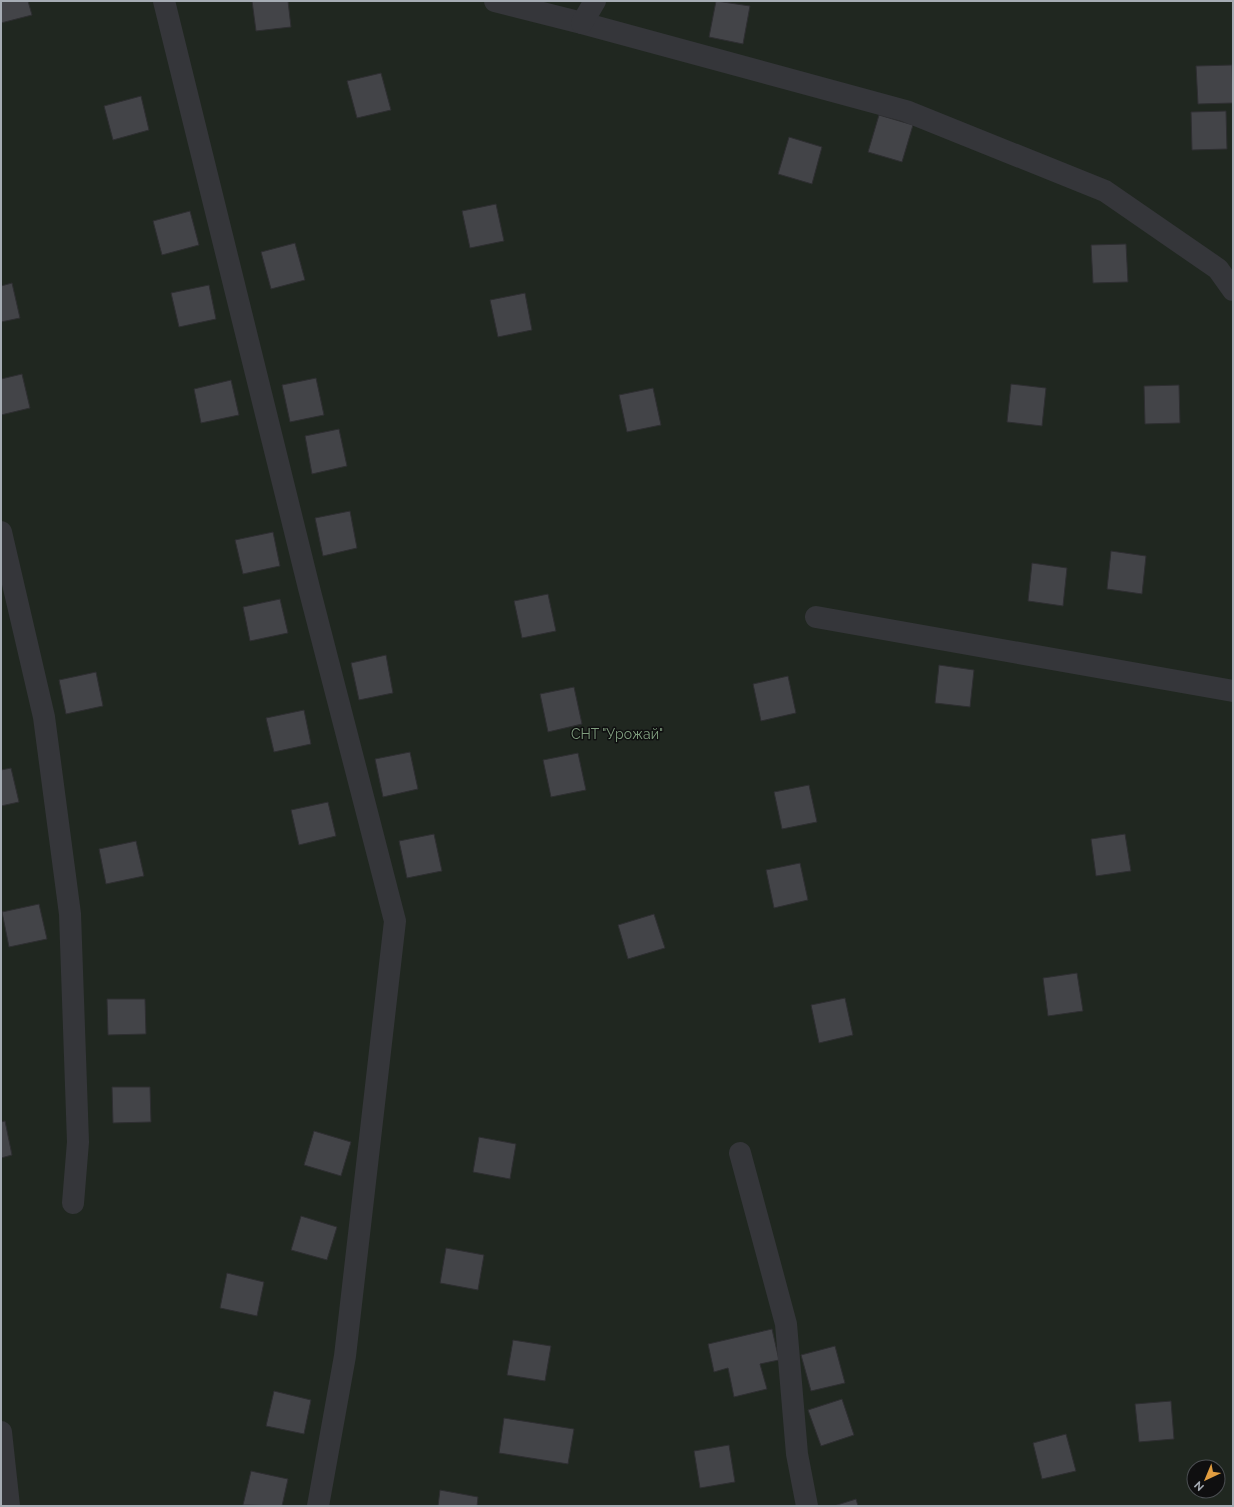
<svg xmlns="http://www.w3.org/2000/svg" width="1234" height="1507" font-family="Raleway,sans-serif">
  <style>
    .green { fill: #202720; fill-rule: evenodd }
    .building { fill: #434448; stroke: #2e2e31 }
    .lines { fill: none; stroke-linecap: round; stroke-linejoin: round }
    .minor { stroke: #35363a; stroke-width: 22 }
    .labels { text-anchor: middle; stroke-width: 3; stroke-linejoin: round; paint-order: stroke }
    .park-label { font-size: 14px; fill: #809e7f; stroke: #0f0f10 }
  </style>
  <rect width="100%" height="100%" fill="#141415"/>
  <path class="green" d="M1,1H1233V1506H1ZM1194,1467H1218V1491H1194Z"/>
  <g class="building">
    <path d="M1,1H28L32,15L1,23Z"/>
    <path d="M252,1H288L291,27L256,31Z"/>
    <path d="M716,1L750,6L743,44L709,37Z"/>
    <path d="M1232,65L1233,103L1198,104L1196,66Z"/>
    <path d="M381,73L391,110L357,118L347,81Z"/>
    <path d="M141,96L149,130L113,140L104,106Z"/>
    <path d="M1226,111L1227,149L1192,150L1191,112Z"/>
    <path d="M879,115L913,125L902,162L868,152Z"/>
    <path d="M789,137L822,147L812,184L778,174Z"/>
    <path d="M496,204L504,241L470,248L462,211Z"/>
    <path d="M190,211L199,245L162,255L153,221Z"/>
    <path d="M295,243L305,280L271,289L261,252Z"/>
    <path d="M1126,244L1128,282L1093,283L1091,245Z"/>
    <path d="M12,283L20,318L1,322V286Z"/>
    <path d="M209,285L216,319L179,327L171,293Z"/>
    <path d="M525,293L532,330L498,337L490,300Z"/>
    <path d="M22,374L30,408L1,415V379Z"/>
    <path d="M316,378L324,415L290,422L282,385Z"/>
    <path d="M231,380L239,415L201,423L194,389Z"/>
    <path d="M1011,384L1046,388L1042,426L1007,422Z"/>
    <path d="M1179,385L1180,423L1145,424L1144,386Z"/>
    <path d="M653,388L661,425L627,432L619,395Z"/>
    <path d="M339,429L347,466L312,474L305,436Z"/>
    <path d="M350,511L357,548L323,556L315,518Z"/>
    <path d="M273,532L280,566L243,574L235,540Z"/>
    <path d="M1111,551L1146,556L1142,594L1107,589Z"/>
    <path d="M1032,563L1067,568L1063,606L1028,601Z"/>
    <path d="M548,594L556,631L522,638L514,601Z"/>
    <path d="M280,599L288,633L250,641L243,607Z"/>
    <path d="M386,655L393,693L359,700L351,663Z"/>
    <path d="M939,665L974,670L970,707L935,703Z"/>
    <path d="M96,672L103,706L66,714L59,680Z"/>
    <path d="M788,676L796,713L761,721L753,684Z"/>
    <path d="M574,687L582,724L548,732L540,694Z"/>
    <path d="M304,710L311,744L274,752L266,718Z"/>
    <path d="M410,752L418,789L383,797L375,759Z"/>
    <path d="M578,753L586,790L551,797L543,760Z"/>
    <path d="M11,768L19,802L1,806V770Z"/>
    <path d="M809,785L817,822L782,829L774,792Z"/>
    <path d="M328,802L336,836L299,845L291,810Z"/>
    <path d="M434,834L442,871L407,878L399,841Z"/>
    <path d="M1125,834L1131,871L1096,876L1091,839Z"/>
    <path d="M136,841L144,876L106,884L99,849Z"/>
    <path d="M800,863L808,900L774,908L766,870Z"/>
    <path d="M39,904L47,939L9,947L2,912Z"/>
    <path d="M654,914L665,948L628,959L618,925Z"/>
    <path d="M1077,973L1083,1011L1048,1016L1043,978Z"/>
    <path d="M845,998L853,1035L819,1043L811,1005Z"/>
    <path d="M107,999H145L146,1034L108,1035Z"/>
    <path d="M112,1087H150L151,1122L113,1123Z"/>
    <path d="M5,1121L12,1155L1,1158V1122Z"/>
    <path d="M314,1131L351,1142L341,1176L304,1165Z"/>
    <path d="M479,1137L516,1144L510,1179L473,1172Z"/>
    <path d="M301,1216L337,1227L327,1260L291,1250Z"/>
    <path d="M446,1248L484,1255L478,1290L440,1283Z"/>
    <path d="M227,1273L264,1282L257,1316L220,1308Z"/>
    <path d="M772,1329L779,1360L760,1364L767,1389L734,1397L728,1368L714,1372L708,1344Z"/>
    <path d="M513,1340L551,1346L545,1381L507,1375Z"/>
    <path d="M835,1346L845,1383L811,1391L801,1355Z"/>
    <path d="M274,1391L311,1400L304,1434L266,1426Z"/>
    <path d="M842,1399L854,1435L821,1446L808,1410Z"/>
    <path d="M1171,1401L1174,1439L1139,1442L1135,1404Z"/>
    <path d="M504,1418L574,1429L568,1464L499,1453Z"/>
    <path d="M1066,1434L1076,1471L1042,1479L1033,1443Z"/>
    <path d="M729,1445L735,1482L700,1488L694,1451Z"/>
    <path d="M251,1471L288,1479L282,1506L243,1505Z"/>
    <path d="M440,1490L478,1497L477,1506H438Z"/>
    <path d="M856,1499L858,1506H834Z"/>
  </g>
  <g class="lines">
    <g class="minor">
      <path d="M164,1L309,588L395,921L345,1356L318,1506"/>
      <path d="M495,1L582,23L906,111L1105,191L1218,269L1233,290"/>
      <path d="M582,23L595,1"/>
      <path d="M1,532L44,717L70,914L78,1142L73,1203"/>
      <path d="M816,617L1233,691"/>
      <path d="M740,1153L786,1324L797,1454L807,1506"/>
      <path d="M1,1432L9,1506"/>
    </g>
  </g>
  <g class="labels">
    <g class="park-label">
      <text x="617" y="739">СНТ "Урожай"</text>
    </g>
  </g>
  <rect width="1234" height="1507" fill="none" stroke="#a6acb4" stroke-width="4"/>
  <g transform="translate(1206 1479) rotate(224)"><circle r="19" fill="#0f0f10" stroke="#4b4e52"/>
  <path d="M0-3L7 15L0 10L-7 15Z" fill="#e19d40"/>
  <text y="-6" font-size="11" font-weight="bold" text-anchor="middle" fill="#a6acb4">N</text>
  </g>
</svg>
